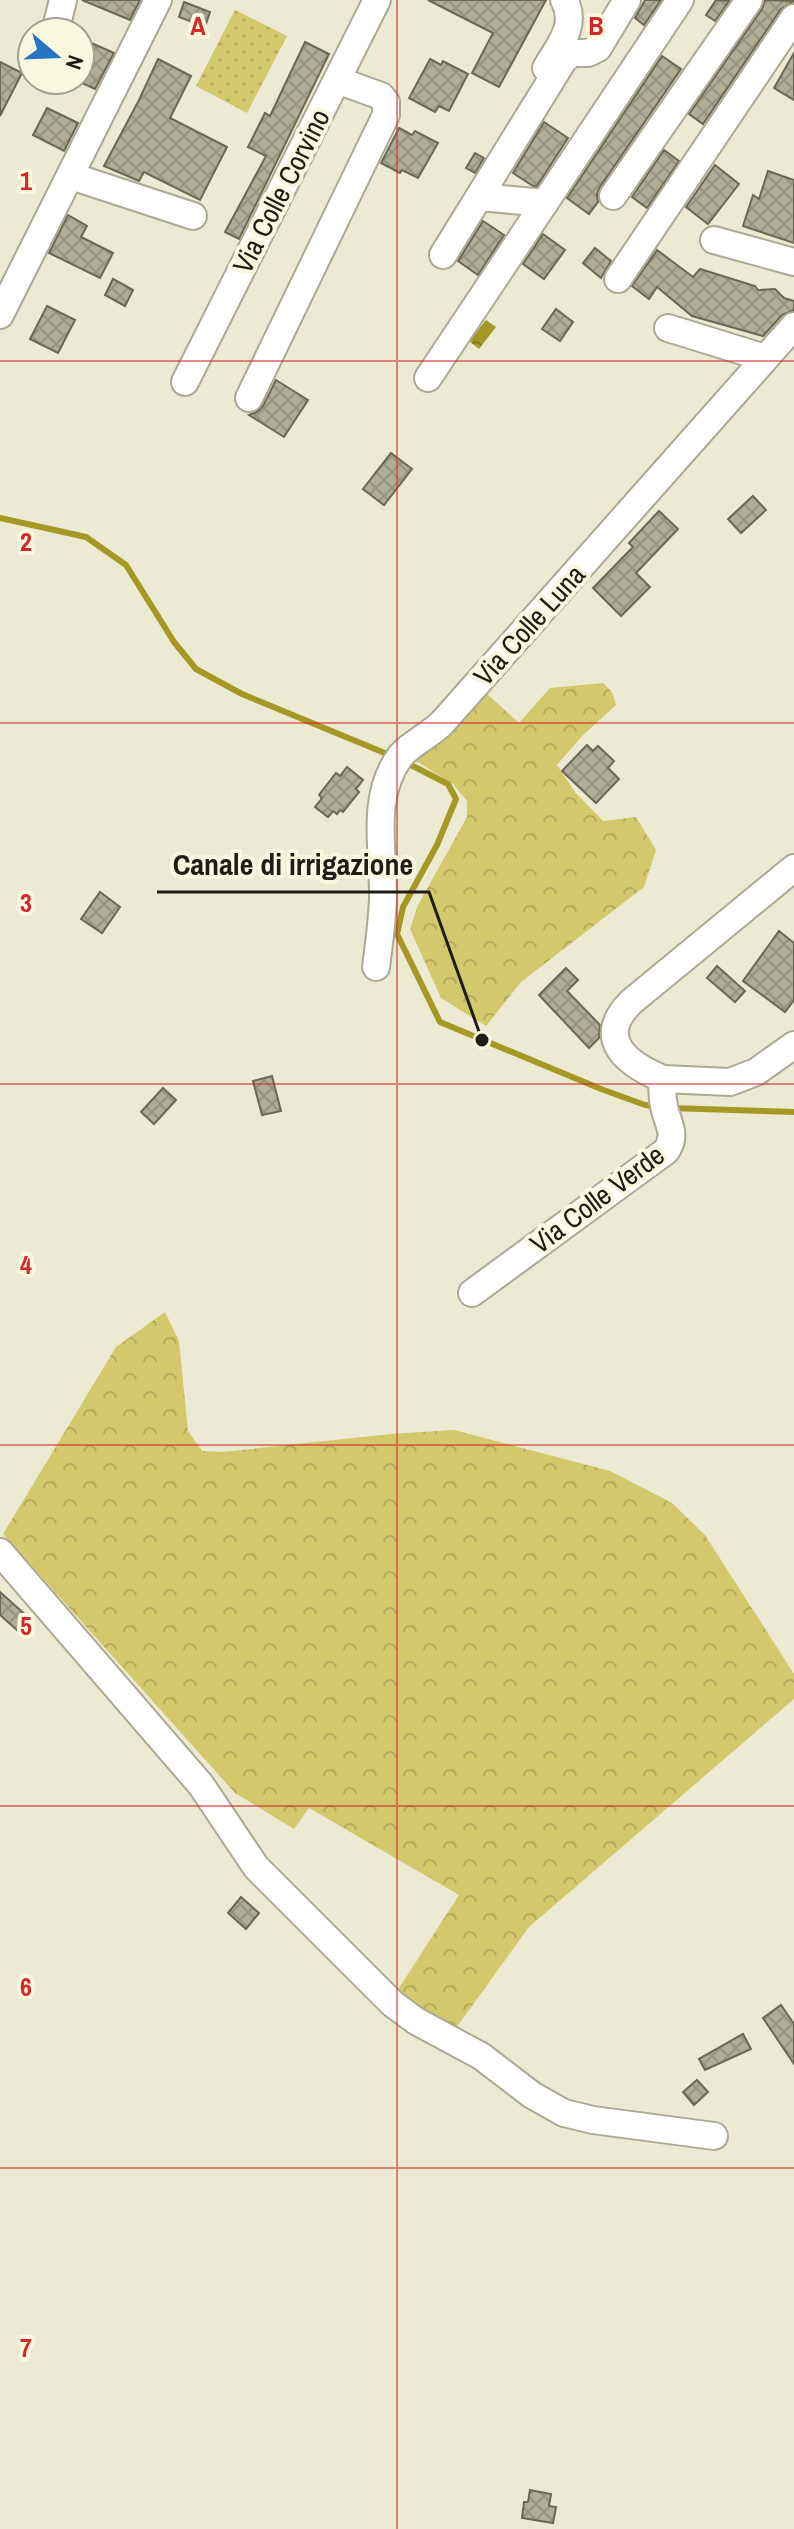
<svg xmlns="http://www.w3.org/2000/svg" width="794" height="2529" font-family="'Archivo Narrow',sans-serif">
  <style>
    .grass { fill: url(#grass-dots) }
    .forest { fill: url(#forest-crowns) }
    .water { fill: url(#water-ripples) }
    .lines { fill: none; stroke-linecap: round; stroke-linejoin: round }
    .stream { stroke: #a59824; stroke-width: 6 }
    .building { fill: url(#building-cross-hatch); stroke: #6a6853; stroke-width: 2 }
    .minor-casing { stroke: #aca993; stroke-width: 30 }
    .minor { stroke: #fff; stroke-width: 26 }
    .grid { fill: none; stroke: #d62828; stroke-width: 2; stroke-opacity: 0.55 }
    .labels { text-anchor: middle; stroke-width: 8; stroke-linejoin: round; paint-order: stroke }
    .street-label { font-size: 28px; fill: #1e1d14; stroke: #faf7df }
    .grid-label { font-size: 26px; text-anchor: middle; font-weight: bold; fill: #d62828; stroke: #faf7df; stroke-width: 8; stroke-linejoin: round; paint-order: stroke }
    .leader { fill: none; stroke: #1e1d14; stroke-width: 3 }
    .callout-dot { fill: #1e1d14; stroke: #faf7df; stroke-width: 3 }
    .callout-label { font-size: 30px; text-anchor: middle; font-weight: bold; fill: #1e1d14; stroke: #faf7df; stroke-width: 8; stroke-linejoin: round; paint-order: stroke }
  </style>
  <defs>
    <pattern id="grass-dots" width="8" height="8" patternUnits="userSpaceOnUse" patternTransform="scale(2)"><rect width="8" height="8" fill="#d3c86c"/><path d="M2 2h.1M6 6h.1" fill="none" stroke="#b5ab5d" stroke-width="1.8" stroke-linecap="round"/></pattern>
    <pattern id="forest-crowns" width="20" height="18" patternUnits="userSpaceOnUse" patternTransform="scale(2)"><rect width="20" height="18" fill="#d3c86c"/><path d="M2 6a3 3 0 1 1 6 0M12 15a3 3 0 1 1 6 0" fill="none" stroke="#b5ab5d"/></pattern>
    <pattern id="water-ripples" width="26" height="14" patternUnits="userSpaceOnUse" patternTransform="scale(2)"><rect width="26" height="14" fill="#a59824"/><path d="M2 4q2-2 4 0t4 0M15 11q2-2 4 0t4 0" fill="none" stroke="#867b1e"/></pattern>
    <pattern id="building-cross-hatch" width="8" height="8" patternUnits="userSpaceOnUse" patternTransform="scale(2)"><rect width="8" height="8" fill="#afad96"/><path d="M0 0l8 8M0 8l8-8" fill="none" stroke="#969480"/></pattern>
  </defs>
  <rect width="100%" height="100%" fill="#ecead2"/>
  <path class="grass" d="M235,10L287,36L247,113L196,86Z"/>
  <g class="forest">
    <path d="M603,683L612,692L616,705L583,735L557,765L575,792L603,821L636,817L656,850L644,887L521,982L486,1026L441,998L410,929L418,905L467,817V801L453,784L416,761L486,693L519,723L550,688Z"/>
    <path d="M165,1312L179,1341L188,1431L202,1451L222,1452L391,1434L454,1430L610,1471L672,1503L705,1535L794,1674V1699L529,1927L451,2035L392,1999L459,1895L309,1808L294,1829L235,1793L3,1534L116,1347Z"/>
  </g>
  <path class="water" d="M486,320L496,327L479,349L469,341Z"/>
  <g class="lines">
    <g class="stream">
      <path d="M0,518L86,537L126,565L174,642L196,669L242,694L392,756"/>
      <path d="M407,763L448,784L456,799L437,845L403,907L397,934L440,1022L601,1089L645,1105L659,1107"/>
      <path d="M670,1108L794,1112"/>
    </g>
  </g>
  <g class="building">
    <path d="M82,0H140L130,20Z"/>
    <path d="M428,0H546L499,87L472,73L493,33Z"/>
    <path d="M645,0H661L644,25L635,18Z"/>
    <path d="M716,0L729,1L715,21L706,15Z"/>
    <path d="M765,0L794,1L781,9L703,124L689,114L762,9Z"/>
    <path d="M184,2L210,12L205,27L179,17Z"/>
    <path d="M80,38L114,53L95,89L80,82Z"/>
    <path d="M305,42L329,54L239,239L225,232L266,156L248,147L265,113L270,116Z"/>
    <path d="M794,53V100L774,88Z"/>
    <path d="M662,56L681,69L600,187L597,194L598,202L589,214L567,198Z"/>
    <path d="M158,59L191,76L170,118L227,147L200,200L144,172L139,181L104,166L139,100Z"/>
    <path d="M430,59L441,65L443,61L468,74L449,111L439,106L435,112L409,98Z"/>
    <path d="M0,62L22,73L0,116Z"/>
    <path d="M47,108L78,123L64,151L33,135Z"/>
    <path d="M544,122L568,138L537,186H533L513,173Z"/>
    <path d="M399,128L412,135L415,131L438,143L418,178L402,170L400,173L381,163Z"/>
    <path d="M664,150L679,161L647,208L632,197Z"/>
    <path d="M475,153L484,158L475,173L466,168Z"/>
    <path d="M715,165L739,184L708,224L686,207Z"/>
    <path d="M768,171L794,180V243L743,226L753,195L759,199Z"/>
    <path d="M68,215L87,226L81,237L113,253L100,278L49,253Z"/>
    <path d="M483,221L504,235L478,275L458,261Z"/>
    <path d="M543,234L565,250L544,279L523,264Z"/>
    <path d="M595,248L611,261L601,278L583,263Z"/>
    <path d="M657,250L693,277L700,269L755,286L758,290L775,289L784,298L794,301V310L782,315L763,336L692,316L657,287L649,299L632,286Z"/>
    <path d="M113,279L133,290L125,306L105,295Z"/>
    <path d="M47,306L75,320L58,353L30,339Z"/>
    <path d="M556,309L573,322L560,341L542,329Z"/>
    <path d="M276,380L308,400L284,437L249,415L257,412L263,406Z"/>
    <path d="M391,453L412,469L384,505L363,489Z"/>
    <path d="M753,496L766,510L741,533L728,519Z"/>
    <path d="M659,511L678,529L636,573L650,587L621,616L593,588L633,547L629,543Z"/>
    <path d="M587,745L593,751L598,746L614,761L608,768L619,779L596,803L562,771Z"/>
    <path d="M347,767L363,780L356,789L359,792L343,812L340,810L337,814L333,811L328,817L315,807L322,798L319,795L336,773L340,776Z"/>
    <path d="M100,892L120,907L102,933L81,919Z"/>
    <path d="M779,931L794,943V1000L785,1012L743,981Z"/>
    <path d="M717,966L745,991L735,1002L707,978Z"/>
    <path d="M566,968L578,980L567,991L600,1025L599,1038L589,1048L539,995Z"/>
    <path d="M272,1076L281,1111L262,1115L253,1081Z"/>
    <path d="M163,1088L176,1100L154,1124L141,1112Z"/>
    <path d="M0,1592L28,1617L17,1630L0,1615Z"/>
    <path d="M241,1897L259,1913L246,1929L228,1913Z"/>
    <path d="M781,2005L794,2024V2064L763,2018Z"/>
    <path d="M743,2034L751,2049L705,2070L699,2059Z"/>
    <path d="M697,2080L708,2092L694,2105L683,2092Z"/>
    <path d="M530,2490L551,2494L549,2506L556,2507L553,2523L522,2518L524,2502H528Z"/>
  </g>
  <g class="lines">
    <defs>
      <g id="minor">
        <path d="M55,32L63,0"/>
        <path d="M546,68C559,46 578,25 564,0"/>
        <path d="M71,176L193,216"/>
        <path d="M613,196L749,0"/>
        <path d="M479,197L545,203"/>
        <path d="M714,240L794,262"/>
        <path d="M443,255L563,61L571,53H588L598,48L627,0"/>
        <path d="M618,279L794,18"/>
        <path d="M0,315L158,0"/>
        <path d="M668,328L765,358"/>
        <path d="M428,378L680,0"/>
        <path d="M185,382L377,0"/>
        <path d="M249,398L386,115V102L381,96L337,80"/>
        <path d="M376,967C379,945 382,922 383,899C384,852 370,799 399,758C407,746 430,735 442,723L794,326"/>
        <path d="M663,1079C627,1064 594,1039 631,1002L794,868"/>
        <path d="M472,1293L666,1151C678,1134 667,1123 664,1106C662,1097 662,1088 663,1079L730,1082L756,1072L794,1045"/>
        <path d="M0,1552L201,1785L256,1867L393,2004L416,2021L481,2056L532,2095L564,2113L593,2120L714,2136"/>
      </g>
    </defs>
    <use href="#minor" class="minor-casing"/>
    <use href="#minor" class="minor"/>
  </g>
  <path class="grid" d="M397,0V2529M0,361H794M0,723H794M0,1084H794M0,1445H794M0,1806H794M0,2168H794"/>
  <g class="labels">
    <g class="street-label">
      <text transform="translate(281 191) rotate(-63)" y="10">Via Colle Corvino</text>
      <text transform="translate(529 625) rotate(-48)" y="10">Via Colle Luna</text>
      <text transform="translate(597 1199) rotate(-37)" y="10">Via Colle Verde</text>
    </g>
  </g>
  <g class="grid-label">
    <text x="198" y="35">A</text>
    <text x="596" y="35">B</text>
    <text x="26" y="190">1</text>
    <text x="26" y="551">2</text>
    <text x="26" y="912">3</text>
    <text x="26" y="1274">4</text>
    <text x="26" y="1635">5</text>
    <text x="26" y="1996">6</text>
    <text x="26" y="2357">7</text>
  </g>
  <path class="leader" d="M482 1040L429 892H157"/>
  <circle class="callout-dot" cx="482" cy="1040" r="8"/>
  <g class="callout-label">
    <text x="293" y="875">Canale di irrigazione</text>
  </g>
  <g transform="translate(56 56) rotate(109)"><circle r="38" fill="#faf7df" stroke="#a2a08e" stroke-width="2"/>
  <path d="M0-6L14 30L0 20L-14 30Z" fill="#2573c3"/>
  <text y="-12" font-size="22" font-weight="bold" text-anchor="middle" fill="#1e1d14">N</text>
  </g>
</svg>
